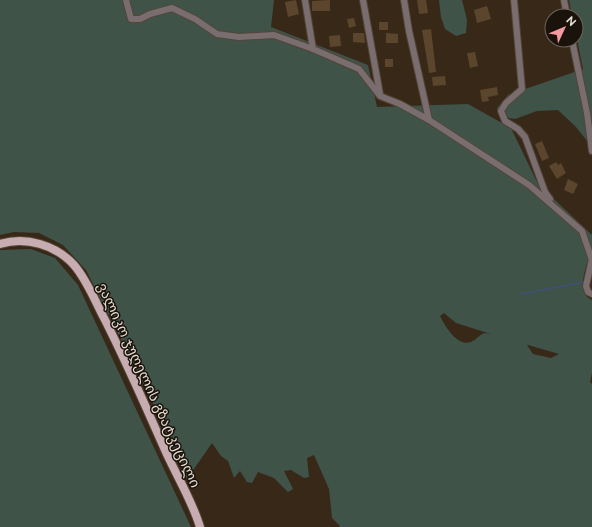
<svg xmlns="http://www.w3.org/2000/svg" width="592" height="527" font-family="Raleway,'Noto Sans Georgian',sans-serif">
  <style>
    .green { fill: #3f5349; fill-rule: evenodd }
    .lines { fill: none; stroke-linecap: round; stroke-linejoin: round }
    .stream { stroke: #42516c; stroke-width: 2 }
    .building { fill: #5c452d }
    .minor-casing { stroke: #544536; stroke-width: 8 }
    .major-casing { stroke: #544536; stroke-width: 10 }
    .minor { stroke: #796d6f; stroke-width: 6 }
    .major { stroke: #c7adb1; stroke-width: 8 }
    .labels { text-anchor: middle; stroke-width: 3; stroke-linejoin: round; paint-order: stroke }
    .street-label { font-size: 14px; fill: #e9dfd4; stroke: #1a130b }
  </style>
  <rect width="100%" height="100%" fill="#382818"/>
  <g class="green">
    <path d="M0,0H274L271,27L368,65L377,107L468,104L511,128L538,184L592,235C592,239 592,244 592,248C589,261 573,292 592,300V373L590,382L592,384V527H339L340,526L332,518L329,489L314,455L307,458L309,477L304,478L291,470L284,471L293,489L288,492L274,478L258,472L252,483L247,482L240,471L234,478L228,461L221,456L212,443L187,479L151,399L86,270L63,245L39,233L14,232L0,235ZM444,313L456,323L494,335C491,334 487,333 485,333C480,334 476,340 471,342C457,347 445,326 440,316ZM527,345H528L559,354L551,358L533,354Z"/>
    <path d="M439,0H462L467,20L466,33L456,36L445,29L441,17Z"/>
    <path d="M569,0H592V147L576,127L558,110L537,111L515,119L499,116L497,108L508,95L583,69L576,34V16H572Z"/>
    <path d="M31,249L55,258L78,285L191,527H0V250Z"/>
  </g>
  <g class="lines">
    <path class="stream" d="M521,294L584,282"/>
  </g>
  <g class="building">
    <path d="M296,0L299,14L288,17L285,2Z"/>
    <path d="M330,0V11H312V1Z"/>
    <path d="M417,0H426L428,13L419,14Z"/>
    <path d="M487,6L491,19L477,23L474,10Z"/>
    <path d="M354,18L356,26L349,28L347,19Z"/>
    <rect x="379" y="22" width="9" height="8"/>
    <path d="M431,29L436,72L429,73L422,30Z"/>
    <path d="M353,33H364L365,43L353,42Z"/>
    <path d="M386,33L398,34V43H386Z"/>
    <path d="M340,35L341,46L330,47L329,36Z"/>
    <path d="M475,52L478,66L470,68L467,53Z"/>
    <rect x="385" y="59" width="8" height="8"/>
    <path d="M445,76L446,85L433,86L432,77Z"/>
    <path d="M497,87L498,95L488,97L489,101L482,102L480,90Z"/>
    <path d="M542,141L549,158L542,161L535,144Z"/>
    <path d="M556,162L558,165L561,163L566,173L557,179L549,166Z"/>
    <path d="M568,179L578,184L573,194L564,190Z"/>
  </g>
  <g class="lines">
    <defs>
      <g id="minor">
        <path d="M126,0L131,19H140L150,14L172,8L195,19L217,34L239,37L274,35L313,49L359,69L380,96L400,104L429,120L529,185L582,231L592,260"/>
        <path d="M305,0L313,49"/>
        <path d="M363,0L380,94"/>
        <path d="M404,0L409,31L429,120"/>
        <path d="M514,0L522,89L506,103L501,111L505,121L518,129L525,137L545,192L550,199"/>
        <path d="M564,0L567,16"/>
        <path d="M572,40L587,113L592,151"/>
        <path d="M592,259L586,286L588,292L592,294"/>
      </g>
      <path id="major" d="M0,244C26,236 56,245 74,265C87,280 95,301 104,318C126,361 145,405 165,450C176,475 192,500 200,527"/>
    </defs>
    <use href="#minor" class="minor-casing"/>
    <use href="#major" class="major-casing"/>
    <use href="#minor" class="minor"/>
    <use href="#major" class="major"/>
  </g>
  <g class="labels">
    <g class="street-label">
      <text transform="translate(149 385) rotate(65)" y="5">ვალიკო ჯუღელის გზატკეცილი</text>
    </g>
  </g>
  <g transform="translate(564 28) rotate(46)"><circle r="19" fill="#1a130b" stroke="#6d655b"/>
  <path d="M0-3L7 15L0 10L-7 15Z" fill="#f49aa3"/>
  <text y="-6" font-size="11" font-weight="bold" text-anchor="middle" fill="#e9dfd4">N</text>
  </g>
</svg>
